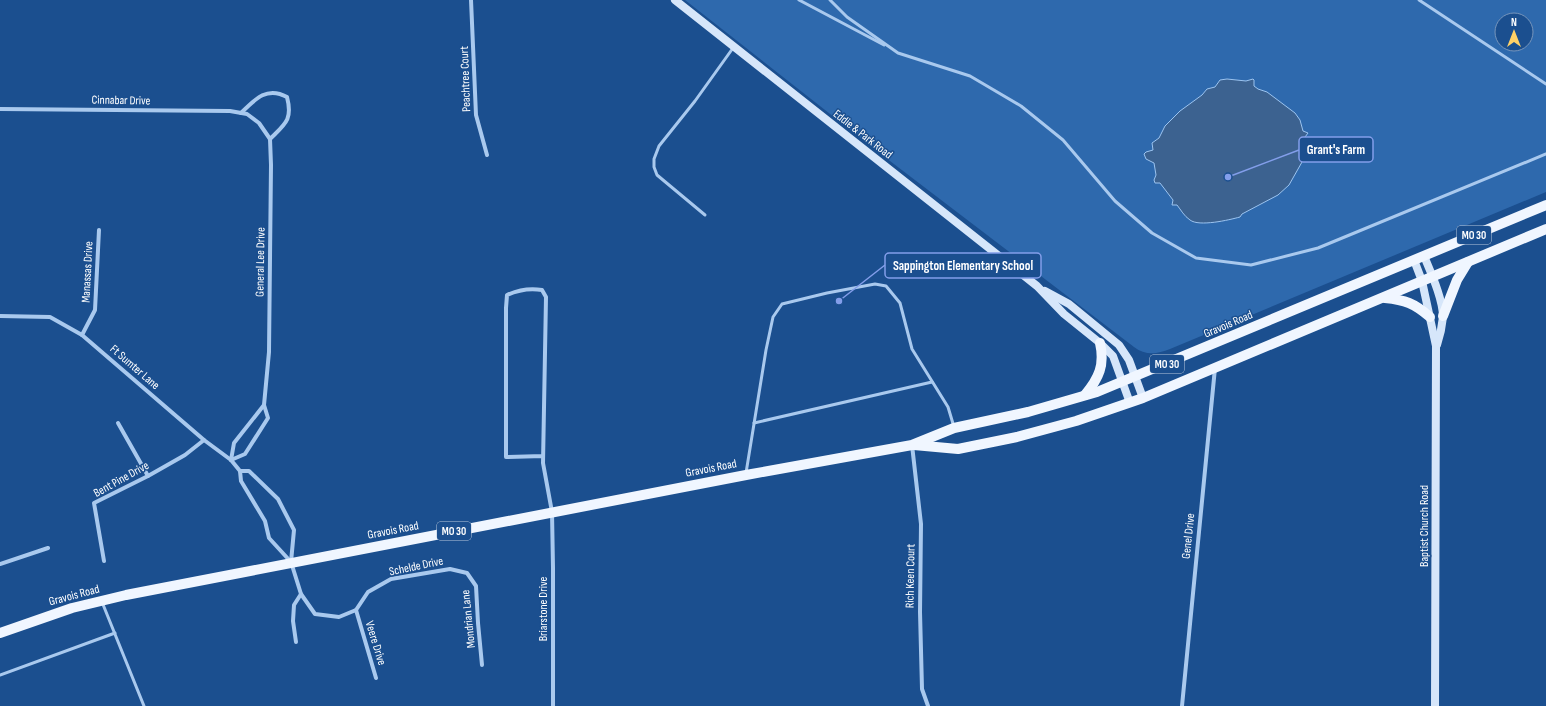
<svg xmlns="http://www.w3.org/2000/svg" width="1546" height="706" font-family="'Sofia Sans Condensed',sans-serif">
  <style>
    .green { fill: #2e69ad; fill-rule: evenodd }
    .water { fill: #3c6290; stroke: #9cc4f0 }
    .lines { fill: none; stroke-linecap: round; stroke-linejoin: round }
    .lane { stroke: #a9c9ee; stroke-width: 3 }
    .street { stroke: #a9c9ee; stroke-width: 4 }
    .secondary { stroke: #d6e6fa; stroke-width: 8 }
    .primary { stroke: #f0f6ff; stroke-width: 10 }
    .labels { text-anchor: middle; stroke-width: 3; stroke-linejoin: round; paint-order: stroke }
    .shield { fill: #1b4f8f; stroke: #bbcadd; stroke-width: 1 }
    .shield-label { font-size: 11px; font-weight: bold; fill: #fff }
    .street-label { font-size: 12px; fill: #fff; stroke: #1b4f8f }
    .leader { fill: none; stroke: #839eea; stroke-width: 1.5 }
    .callout-dot { fill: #839eea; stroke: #1b4f8f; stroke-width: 1.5 }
    .callout { fill: #1b4f8f; stroke: #839eea; stroke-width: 1.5 }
    .callout-label { font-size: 13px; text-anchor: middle; font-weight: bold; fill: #fff }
  </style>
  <rect width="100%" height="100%" fill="#1b4f8f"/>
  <path class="green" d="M685,0H1546V192L1170,349C1157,354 1146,356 1134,347L890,161ZM1502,20H1526V44H1502Z"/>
  <path class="water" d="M1227,79L1246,81L1253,79L1254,80V86L1258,89L1267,92L1295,113L1300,120L1303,131L1308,133L1305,137L1302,162L1289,185L1278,195L1242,214L1240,217C1229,220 1199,227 1190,220C1184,216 1181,210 1177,205H1172L1173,200L1160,183H1155L1154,180L1156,175L1154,163L1146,159L1144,154L1146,152L1153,150L1152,143L1159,138L1165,126L1180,111L1202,95L1207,89L1215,87L1220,80Z"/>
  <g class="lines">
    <g class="lane">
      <path d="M799,0L884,45"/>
      <path d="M830,0L847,17L898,53L970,76L1021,106L1063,140L1115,201L1152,233L1196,258L1251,265L1318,248L1546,154"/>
      <path d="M1419,0L1546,84"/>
      <path d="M705,215L657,175L654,167V159L659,146L695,101L733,48"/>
      <path d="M754,423L932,382"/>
      <path d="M746,473L766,350L773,317L782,304L827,293L875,284L886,286L900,303L912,349L948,407L954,427"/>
      <path d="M102,602L144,706"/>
      <path d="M0,675L115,633"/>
    </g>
    <g class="street">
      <path d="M471,0L476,115L487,155"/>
      <path d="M0,109L230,111L247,114L259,123L270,139L271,165L269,352L264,405L268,418L245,454L231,460"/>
      <path d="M241,113C255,99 267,86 287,97C293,120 285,124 270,139"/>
      <path d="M0,316L50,317L82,335L204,440L231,460L240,471L241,481L265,521L269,538L291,562L301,594L315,614L339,617L356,610L376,678"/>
      <path d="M82,335L95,310L99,230"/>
      <path d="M118,423L148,476"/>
      <path d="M912,445L921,524L920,612L922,689L928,706"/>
      <path d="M543,456L506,457V308L507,295C518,290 530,288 542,290L546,297L543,463L552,512L553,568V706"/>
      <path d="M231,460L234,443L264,405"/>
      <path d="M240,471H249L278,499L294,530L291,562"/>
      <path d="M104,561L94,503L148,476L185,455L204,440"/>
      <path d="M0,564L48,548"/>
      <path d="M356,610L368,592L391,579L450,569L467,573L476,586L478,623L482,665"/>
      <path d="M296,642L293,621L294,605L301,594"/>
      <path d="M1182,706L1215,368"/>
    </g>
    <g class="secondary">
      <path d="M675,0L1037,286L1064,314L1100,343L1113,356L1130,403"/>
      <path d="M1424,256C1431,273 1443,299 1443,317C1442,327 1440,336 1437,345"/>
      <path d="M1414,260L1422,281L1436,346L1435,706"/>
      <path d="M1045,291L1069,304L1119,345L1129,360L1143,398"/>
    </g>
    <g class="primary">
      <path d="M1385,298C1405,300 1414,303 1430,317"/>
      <path d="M1443,316L1457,280L1468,262"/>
      <path d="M1085,395C1099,378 1105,365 1100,343"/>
      <path d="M914,445L958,449L1017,437L1076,421L1143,398L1546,229"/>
      <path d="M0,633L72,608L126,595L746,475L912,445L954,428L1028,412L1097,392L1546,205"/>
    </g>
  </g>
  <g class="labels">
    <g class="shield">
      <rect x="1457" y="226" width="34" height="18" rx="3"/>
      <rect x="1150" y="355" width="34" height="18" rx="3"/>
      <rect x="437" y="522" width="34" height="18" rx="3"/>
    </g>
    <g class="shield-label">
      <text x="1474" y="239">MO 30</text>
      <text x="1167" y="368">MO 30</text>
      <text x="454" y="535">MO 30</text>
    </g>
    <g class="street-label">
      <text transform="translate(465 79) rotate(-92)" y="4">Peachtree Court</text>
      <text transform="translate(121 100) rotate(1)" y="4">Cinnabar Drive</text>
      <text transform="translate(863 134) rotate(38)" y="4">Eddie &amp; Park Road</text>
      <text transform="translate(260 262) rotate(-89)" y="4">General Lee Drive</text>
      <text transform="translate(87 272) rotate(-87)" y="4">Manassas Drive</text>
      <text transform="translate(1228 324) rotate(-23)" y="4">Gravois Road</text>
      <text transform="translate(135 367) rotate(41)" y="4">Ft Sumter Lane</text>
      <text transform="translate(711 468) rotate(-11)" y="4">Gravois Road</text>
      <text transform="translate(121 479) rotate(-29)" y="4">Bent Pine Drive</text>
      <text transform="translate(1424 526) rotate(-90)" y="4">Baptist Church Road</text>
      <text transform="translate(393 530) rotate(-11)" y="4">Gravois Road</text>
      <text transform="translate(1188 536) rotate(-84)" y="4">Genel Drive</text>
      <text transform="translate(416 566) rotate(-12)" y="4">Schelde Drive</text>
      <text transform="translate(910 576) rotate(-89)" y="4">Rich Keen Court</text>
      <text transform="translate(74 595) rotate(-15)" y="4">Gravois Road</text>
      <text transform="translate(543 609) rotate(-90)" y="4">Briarstone Drive</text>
      <text transform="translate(468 619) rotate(-96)" y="4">Mondrian Lane</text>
      <text transform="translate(376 643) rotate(73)" y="4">Veere Drive</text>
    </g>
  </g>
  <path class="leader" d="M1228 177L1299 150M839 301L885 265"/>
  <g class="callout-dot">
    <circle cx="1228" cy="177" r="4"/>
    <circle cx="839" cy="301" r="4"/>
  </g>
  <g class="callout">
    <rect x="1299" y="137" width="74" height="25" rx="4"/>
    <rect x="885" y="253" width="156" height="25" rx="4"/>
  </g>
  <g class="callout-label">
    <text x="1336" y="154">Grant's Farm</text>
    <text x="963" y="270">Sappington Elementary School</text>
  </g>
  <g transform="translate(1514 32)"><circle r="19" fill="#1b4f8f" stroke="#7695bc"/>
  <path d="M0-3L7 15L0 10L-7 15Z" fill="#ffd166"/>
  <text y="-6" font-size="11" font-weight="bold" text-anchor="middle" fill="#ffffff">N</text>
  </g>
</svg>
